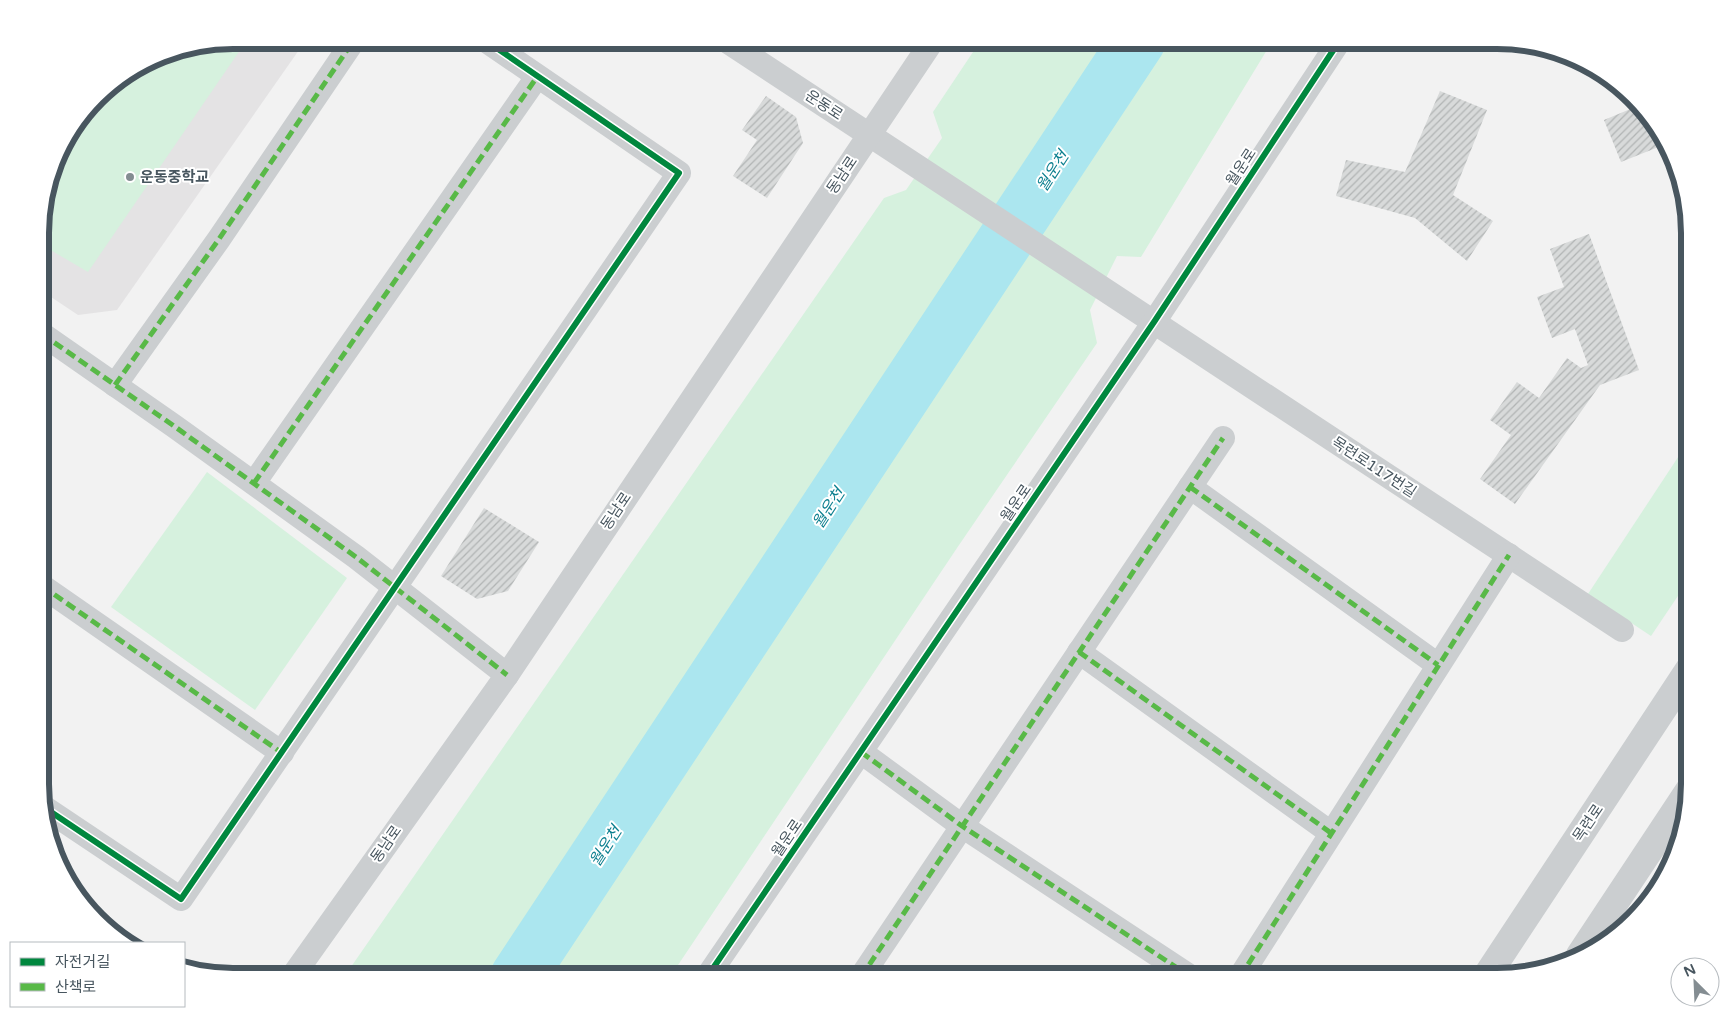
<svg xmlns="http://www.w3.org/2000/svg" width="1730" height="1017" font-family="'Varela Round','Noto Sans KR',sans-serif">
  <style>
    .education { fill: #e4e3e4 }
    .park { fill: #d6f1de }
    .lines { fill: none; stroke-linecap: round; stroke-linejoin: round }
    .river { stroke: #abe6ef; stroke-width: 56 }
    .building { fill: url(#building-hatch) }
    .minor { stroke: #cbced0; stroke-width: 24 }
    .tertiary { stroke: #cbced0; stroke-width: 28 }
    .quiet { stroke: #58b947; stroke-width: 5; stroke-dasharray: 10 5; stroke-linecap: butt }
    .cycleway-casing { stroke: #fff; stroke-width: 9 }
    .cycleway { stroke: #00873e; stroke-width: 6 }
    .poi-dot { fill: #848d92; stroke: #fff; stroke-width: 2 }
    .labels { text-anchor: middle; stroke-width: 4; stroke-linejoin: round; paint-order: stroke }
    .street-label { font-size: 15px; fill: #48565f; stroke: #fff }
    .poi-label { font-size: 15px; font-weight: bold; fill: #48565f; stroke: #fff; text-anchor: start }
    .water-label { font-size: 16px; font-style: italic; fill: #0b7f8f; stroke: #fff }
    .rim { fill: none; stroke: #48565f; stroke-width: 6 }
  </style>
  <defs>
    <pattern id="building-hatch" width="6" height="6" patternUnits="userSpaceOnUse" patternTransform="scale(1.25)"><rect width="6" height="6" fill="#d8dada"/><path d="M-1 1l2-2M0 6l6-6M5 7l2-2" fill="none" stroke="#b1b4b4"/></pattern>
  </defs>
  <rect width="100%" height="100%" fill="#f2f2f2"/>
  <path class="education" d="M233,40H306L117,310L78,315L42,291V208L60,147L105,88L159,55Z"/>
  <g class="park">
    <path d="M233,40H247L88,272L42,245V208L60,147L105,88L159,55Z"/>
    <path d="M981,40H1273L1141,257L1117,256L1090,310L1097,343L957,548L670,977H344L884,198L906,190L942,138L933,112Z"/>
    <path d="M1690,439V578L1651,636L1588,594Z"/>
    <path d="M207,472L347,578L255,710L111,607Z"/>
  </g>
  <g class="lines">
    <path class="river" d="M518,977L1138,40"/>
  </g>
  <g class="building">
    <path d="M1440,91L1487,110L1453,195L1493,221L1467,261L1415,218L1336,196L1346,160L1405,172Z"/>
    <path d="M766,96L796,117L803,143L767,198L733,176L757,140L742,130Z"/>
    <path d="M1640,105L1664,136L1666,144L1621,162L1604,120Z"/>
    <path d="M1589,234L1639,370L1600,385L1515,504L1480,479L1511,435L1490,420L1517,382L1539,398L1567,358L1581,368L1588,365L1575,329L1552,338L1537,297L1564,287L1550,249Z"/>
    <path d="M484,508L539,542L508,591L477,599L441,576Z"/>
  </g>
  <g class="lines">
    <g class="minor">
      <path d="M725,40L1622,630"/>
      <path d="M42,334L174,426L356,557L507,675"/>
      <path d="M115,385L219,239L354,40"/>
      <path d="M254,483L537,77"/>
      <path d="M1190,487L1438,665"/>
      <path d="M42,586L282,753"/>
      <path d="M1079,652L1331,833"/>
      <path d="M861,752L962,826L1191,977"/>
      <path d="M42,806L181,899L679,173L485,40"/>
      <path d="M292,977L507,675L933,40"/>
      <path d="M707,977L1154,322L1340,40"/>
      <path d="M861,977L1223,438"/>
      <path d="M1240,977L1509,555"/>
    </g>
    <g class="tertiary">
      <path d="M1580,955L1690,789"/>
      <path d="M1486,977L1690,668"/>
    </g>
    <g class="quiet">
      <path d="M42,334L174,426L356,557L507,675"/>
      <path d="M115,385L219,239L354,40"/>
      <path d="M254,483L537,77"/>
      <path d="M1190,487L1438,665"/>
      <path d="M42,586L282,753"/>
      <path d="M1079,652L1331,833"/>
      <path d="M861,752L962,826L1191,977"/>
      <path d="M861,977L1223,438"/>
      <path d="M1240,977L1509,555"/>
    </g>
    <defs>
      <g id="cycleway">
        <path d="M42,806L181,899L679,173L485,40"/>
        <path d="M707,977L1154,322L1340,40"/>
      </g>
    </defs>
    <use href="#cycleway" class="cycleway-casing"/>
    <use href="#cycleway" class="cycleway"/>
  </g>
  <circle class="poi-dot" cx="130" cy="177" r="5"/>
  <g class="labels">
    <g class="street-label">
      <text transform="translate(824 105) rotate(33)" y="5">운동로</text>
      <text transform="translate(1241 167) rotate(-57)" y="5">월운로</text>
      <text transform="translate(842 175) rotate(-56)" y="5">동남로</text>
      <text transform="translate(1374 467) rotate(33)" y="5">목련로117번길</text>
      <text transform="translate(1016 503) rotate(-56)" y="5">월운로</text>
      <text transform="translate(616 511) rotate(-56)" y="5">동남로</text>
      <text transform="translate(1588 823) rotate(-56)" y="5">목련로</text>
      <text transform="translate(787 838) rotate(-56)" y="5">월운로</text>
      <text transform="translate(386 844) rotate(-55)" y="5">동남로</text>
    </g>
    <g class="poi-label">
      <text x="140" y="182">운동중학교</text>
    </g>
    <g class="water-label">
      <text transform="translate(1052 171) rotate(-57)" y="6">월운천</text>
      <text transform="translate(828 508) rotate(-57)" y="6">월운천</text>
      <text transform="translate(605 846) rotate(-57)" y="6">월운천</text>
    </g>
  </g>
  <path d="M0 0H1730V1017H0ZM233 49H1497A184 184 0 0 1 1681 233V784A184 184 0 0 1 1497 968H233A184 184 0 0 1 49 784V233A184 184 0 0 1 233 49Z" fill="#fff" fill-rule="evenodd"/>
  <path class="rim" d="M233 49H1497A184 184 0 0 1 1681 233V784A184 184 0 0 1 1497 968H233A184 184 0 0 1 49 784V233A184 184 0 0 1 233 49Z"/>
  <rect x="10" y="942" width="175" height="65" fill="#ffffff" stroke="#b6bbbf"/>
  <rect x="20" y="958" width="25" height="8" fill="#00873e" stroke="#b6bbbf"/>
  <text x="55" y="967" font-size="15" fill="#48565f">자전거길</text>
  <rect x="20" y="983" width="25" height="8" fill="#58b947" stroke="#b6bbbf"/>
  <text x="55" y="992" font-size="15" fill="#48565f">산책로</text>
  <g transform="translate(1695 982) rotate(336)"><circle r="24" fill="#ffffff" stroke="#b6bbbf"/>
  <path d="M0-4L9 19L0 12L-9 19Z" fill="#848d92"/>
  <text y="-8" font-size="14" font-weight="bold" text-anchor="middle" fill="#48565f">N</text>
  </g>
</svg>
